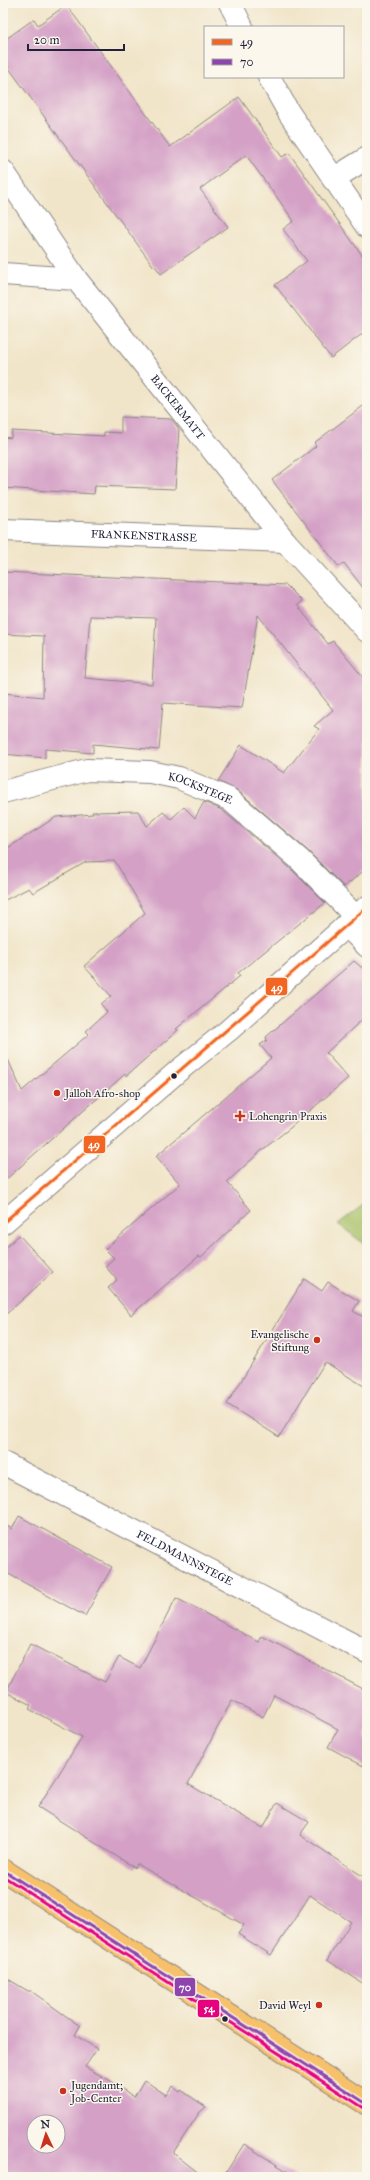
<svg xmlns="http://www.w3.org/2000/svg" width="370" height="2180" font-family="'IM FELL Great Primer',serif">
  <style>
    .green { fill: #a8c167; stroke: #657251 }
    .building { fill: #d4a0c6; fill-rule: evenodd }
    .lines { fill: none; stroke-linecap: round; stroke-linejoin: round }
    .minor-casing { stroke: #8a8482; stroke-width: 24 }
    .major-casing { stroke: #8a8482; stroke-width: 24 }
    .minor { stroke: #fff; stroke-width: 22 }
    .major { stroke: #f6c16b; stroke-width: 22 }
    .bus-1-casing { stroke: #fbf7ec; stroke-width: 6 }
    .bus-2-casing { stroke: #fbf7ec; stroke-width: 6 }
    .bus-3-casing { stroke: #fbf7ec; stroke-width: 6 }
    .bus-1 { stroke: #f26522; stroke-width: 3 }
    .bus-2 { stroke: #8e44ad; stroke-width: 3 }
    .bus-3 { stroke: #e5007d; stroke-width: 3 }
    .bus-dot { fill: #22223b; stroke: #fbf7ec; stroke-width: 1.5 }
    .poi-dot { fill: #c8321e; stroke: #fbf7ec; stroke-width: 1.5 }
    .labels { text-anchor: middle; stroke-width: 3; stroke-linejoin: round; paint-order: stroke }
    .street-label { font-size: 11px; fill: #22223b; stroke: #fbf7ec }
    .poi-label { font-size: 11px; fill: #22223b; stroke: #fbf7ec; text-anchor: start }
    .line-badge { stroke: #fbf7ec; stroke-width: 1.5 }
    .badge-label { font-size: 11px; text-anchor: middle; font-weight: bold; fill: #fff }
  </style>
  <rect width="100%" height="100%" fill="#fbf7ec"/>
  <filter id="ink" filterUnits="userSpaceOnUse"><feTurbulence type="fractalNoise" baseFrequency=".025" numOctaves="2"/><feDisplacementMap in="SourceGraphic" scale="8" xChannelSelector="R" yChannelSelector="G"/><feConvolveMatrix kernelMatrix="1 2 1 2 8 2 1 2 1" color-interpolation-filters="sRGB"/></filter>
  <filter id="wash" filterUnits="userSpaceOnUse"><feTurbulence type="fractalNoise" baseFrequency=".012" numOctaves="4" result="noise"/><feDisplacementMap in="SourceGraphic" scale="16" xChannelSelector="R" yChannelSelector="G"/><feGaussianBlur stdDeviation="0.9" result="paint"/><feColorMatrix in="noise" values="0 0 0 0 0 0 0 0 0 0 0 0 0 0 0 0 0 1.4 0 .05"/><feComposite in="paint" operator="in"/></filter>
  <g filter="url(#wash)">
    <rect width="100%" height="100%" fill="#f1e5c9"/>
    <path class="green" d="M367,1202V1246L338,1224Z"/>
    <g id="blocks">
      <g class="building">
        <path d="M65,6L67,8L68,7L170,147L239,97L282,157L289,153L367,262V330L331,358L275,285L307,261L283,229L294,221L246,155L200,189L228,227L161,274L155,266L154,267L3,60V41L34,19L38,25Z"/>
        <path d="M367,403V593L344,563L339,567L272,480L316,446L314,443Z"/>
        <path d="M121,417L171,419L177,426L179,429L175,489L95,486L94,494L3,488V437L11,438L12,431L104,436V432L121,433Z"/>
        <path d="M3,572L286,585L302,601L297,605L328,644L333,641L367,682V868L344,887L307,850L237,790L218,781L241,745L284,773L319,729L314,726L333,710L258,615L242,708L163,703L159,750L93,744V753L45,749V758L3,754L4,693L43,697L44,636L3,634ZM90,616L156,618L152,684L85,678Z"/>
        <path d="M204,802L222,810L290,868L325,903L238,973L240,976L176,1029L178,1030L126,1076L125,1074L3,1182V1048L22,1091L89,1034L86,1031L107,1012L101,1004L111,996L84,966L145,913L115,861L86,862L33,893L29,888L3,901V851L56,817L93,814L92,812L138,811L147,826L163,812L171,819L184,807L195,818Z"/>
        <path d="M354,961L367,972V1015L326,1053L348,1078L290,1128L261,1151L227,1182L251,1210L201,1257L199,1256L131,1315L108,1288L117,1280L105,1266L114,1258L105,1249L180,1184L156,1156L271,1058L260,1045L267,1040L266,1037Z"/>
        <path d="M19,1235L53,1272L3,1317V1250Z"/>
        <path d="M304,1279L322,1291L328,1282L359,1301L353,1311L367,1319V1388L325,1362L279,1437L227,1404Z"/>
        <path d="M19,1516L112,1567L85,1616L3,1571V1524L12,1529Z"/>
        <path d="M176,1598L259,1642L262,1636L367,1691V1768L328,1747L338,1729L274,1695L263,1717L232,1700L188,1784L263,1828L277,1803L309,1822L300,1835L367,1879V1986L327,1960L351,1922L310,1895L271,1955L238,1934L244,1925L137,1864L135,1868L38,1807L82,1737L29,1709L31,1705L6,1692L30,1644L105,1682L119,1657L140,1668Z"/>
        <path d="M3,1976L28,1991H31L80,2026L75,2035L97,2049L85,2067L109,2080L134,2097L144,2080L166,2095L172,2086L180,2092L181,2090L206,2107L199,2113L173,2153L204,2177H3ZM34,2122H58V2146H34Z"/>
        <path d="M244,2144L296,2177H223Z"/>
      </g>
    </g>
  </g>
  <g filter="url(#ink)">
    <use href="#blocks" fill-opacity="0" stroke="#8a8482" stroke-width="1"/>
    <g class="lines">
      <defs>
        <g id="minor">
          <path d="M230,3L242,27"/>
          <path d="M269,77L289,113L367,227"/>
          <path id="s1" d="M3,171L76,279L285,541L367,631"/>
          <path d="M333,179L367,158"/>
          <path d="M3,274L76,279"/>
          <path id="s2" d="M3,530L285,541"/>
          <path id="s3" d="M3,792L87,770L150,772L179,778L229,799L299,859L356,917"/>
          <path d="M346,925L367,946"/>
          <path d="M3,1223L178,1071L229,1030L367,907"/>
          <path id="s4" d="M3,1463L367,1652"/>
        </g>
        <path id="major" d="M3,1870L367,2104"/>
      </defs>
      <use href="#minor" class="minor-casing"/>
      <use href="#major" class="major-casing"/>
      <use href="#minor" class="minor"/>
      <use href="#major" class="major"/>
      <defs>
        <path id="bus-1" d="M3,1223C124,1118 247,1014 367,907"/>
        <path id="bus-2" d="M3,1870L367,2104"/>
        <path id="bus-3" d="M3,1876L364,2108"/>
      </defs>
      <use href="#bus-1" class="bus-1-casing"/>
      <use href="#bus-2" class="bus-2-casing"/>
      <use href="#bus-3" class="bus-3-casing"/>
      <use href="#bus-1" class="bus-1"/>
      <use href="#bus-2" class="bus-2"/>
      <use href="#bus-3" class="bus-3"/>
    </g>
  </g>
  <g class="bus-dot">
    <circle cx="174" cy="1076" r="3.5"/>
    <circle cx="225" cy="2019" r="3.5"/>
  </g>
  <g class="poi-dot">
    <circle cx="57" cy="1093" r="4"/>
    <path d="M238 1110h4v4h4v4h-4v4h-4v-4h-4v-4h4z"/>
    <circle cx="317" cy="1340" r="4"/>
    <circle cx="319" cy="2005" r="4"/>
    <circle cx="63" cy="2091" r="4"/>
  </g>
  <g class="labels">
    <g class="street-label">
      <text dy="4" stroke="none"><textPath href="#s1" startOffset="294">BACKERMATT</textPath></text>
      <text dy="4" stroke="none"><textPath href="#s2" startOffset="141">FRANKENSTRASSE</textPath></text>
      <text dy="4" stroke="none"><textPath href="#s3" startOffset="203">KOCKSTEGE</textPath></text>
      <text dy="4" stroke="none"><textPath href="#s4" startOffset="205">FELDMANNSTEGE</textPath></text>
    </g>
    <g class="poi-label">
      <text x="65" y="1097">Jalloh Afro-shop</text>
      <text x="249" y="1120">Lohengrin Praxis</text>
      <text x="309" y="1338" text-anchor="end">Evangelische<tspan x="309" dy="13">Stiftung</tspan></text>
      <text x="311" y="2009" text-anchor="end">David Weyl</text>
      <text x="71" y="2089">Jugendamt;<tspan x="71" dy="13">Job-Center</tspan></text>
    </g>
  </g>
  <g class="line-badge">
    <rect x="265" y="977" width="23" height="19" rx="4" fill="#f26522"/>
    <rect x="83" y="1135" width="23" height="19" rx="4" fill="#f26522"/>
    <rect x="174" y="1977" width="22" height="20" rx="4" fill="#8e44ad"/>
    <rect x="197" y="1999" width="23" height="19" rx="4" fill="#e5007d"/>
  </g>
  <g class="badge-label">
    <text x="277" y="991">49</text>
    <text x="94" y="1148">49</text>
    <text x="185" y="1991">70</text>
    <text x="209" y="2012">54</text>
  </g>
  <rect width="370" height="2180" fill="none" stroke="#fbf7ec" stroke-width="16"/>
  <rect x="204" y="26" width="140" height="52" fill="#fbf7ec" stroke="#a4a2a5"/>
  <rect x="212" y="39" width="20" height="6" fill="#f26522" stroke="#a4a2a5"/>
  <text x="240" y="46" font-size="12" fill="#22223b">49</text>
  <rect x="212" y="59" width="20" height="6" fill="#8e44ad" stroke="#a4a2a5"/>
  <text x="240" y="66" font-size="12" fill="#22223b">70</text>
  <g transform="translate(46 2134) rotate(356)"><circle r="19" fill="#fbf7ec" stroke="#a4a2a5"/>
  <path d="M0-3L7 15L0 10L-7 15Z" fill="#c8321e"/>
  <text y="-6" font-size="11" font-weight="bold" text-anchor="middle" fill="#22223b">N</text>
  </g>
  <path d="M28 44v6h96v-6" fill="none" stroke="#22223b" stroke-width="2"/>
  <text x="34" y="44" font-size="12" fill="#22223b" stroke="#fbf7ec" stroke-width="3" paint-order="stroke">20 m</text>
</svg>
